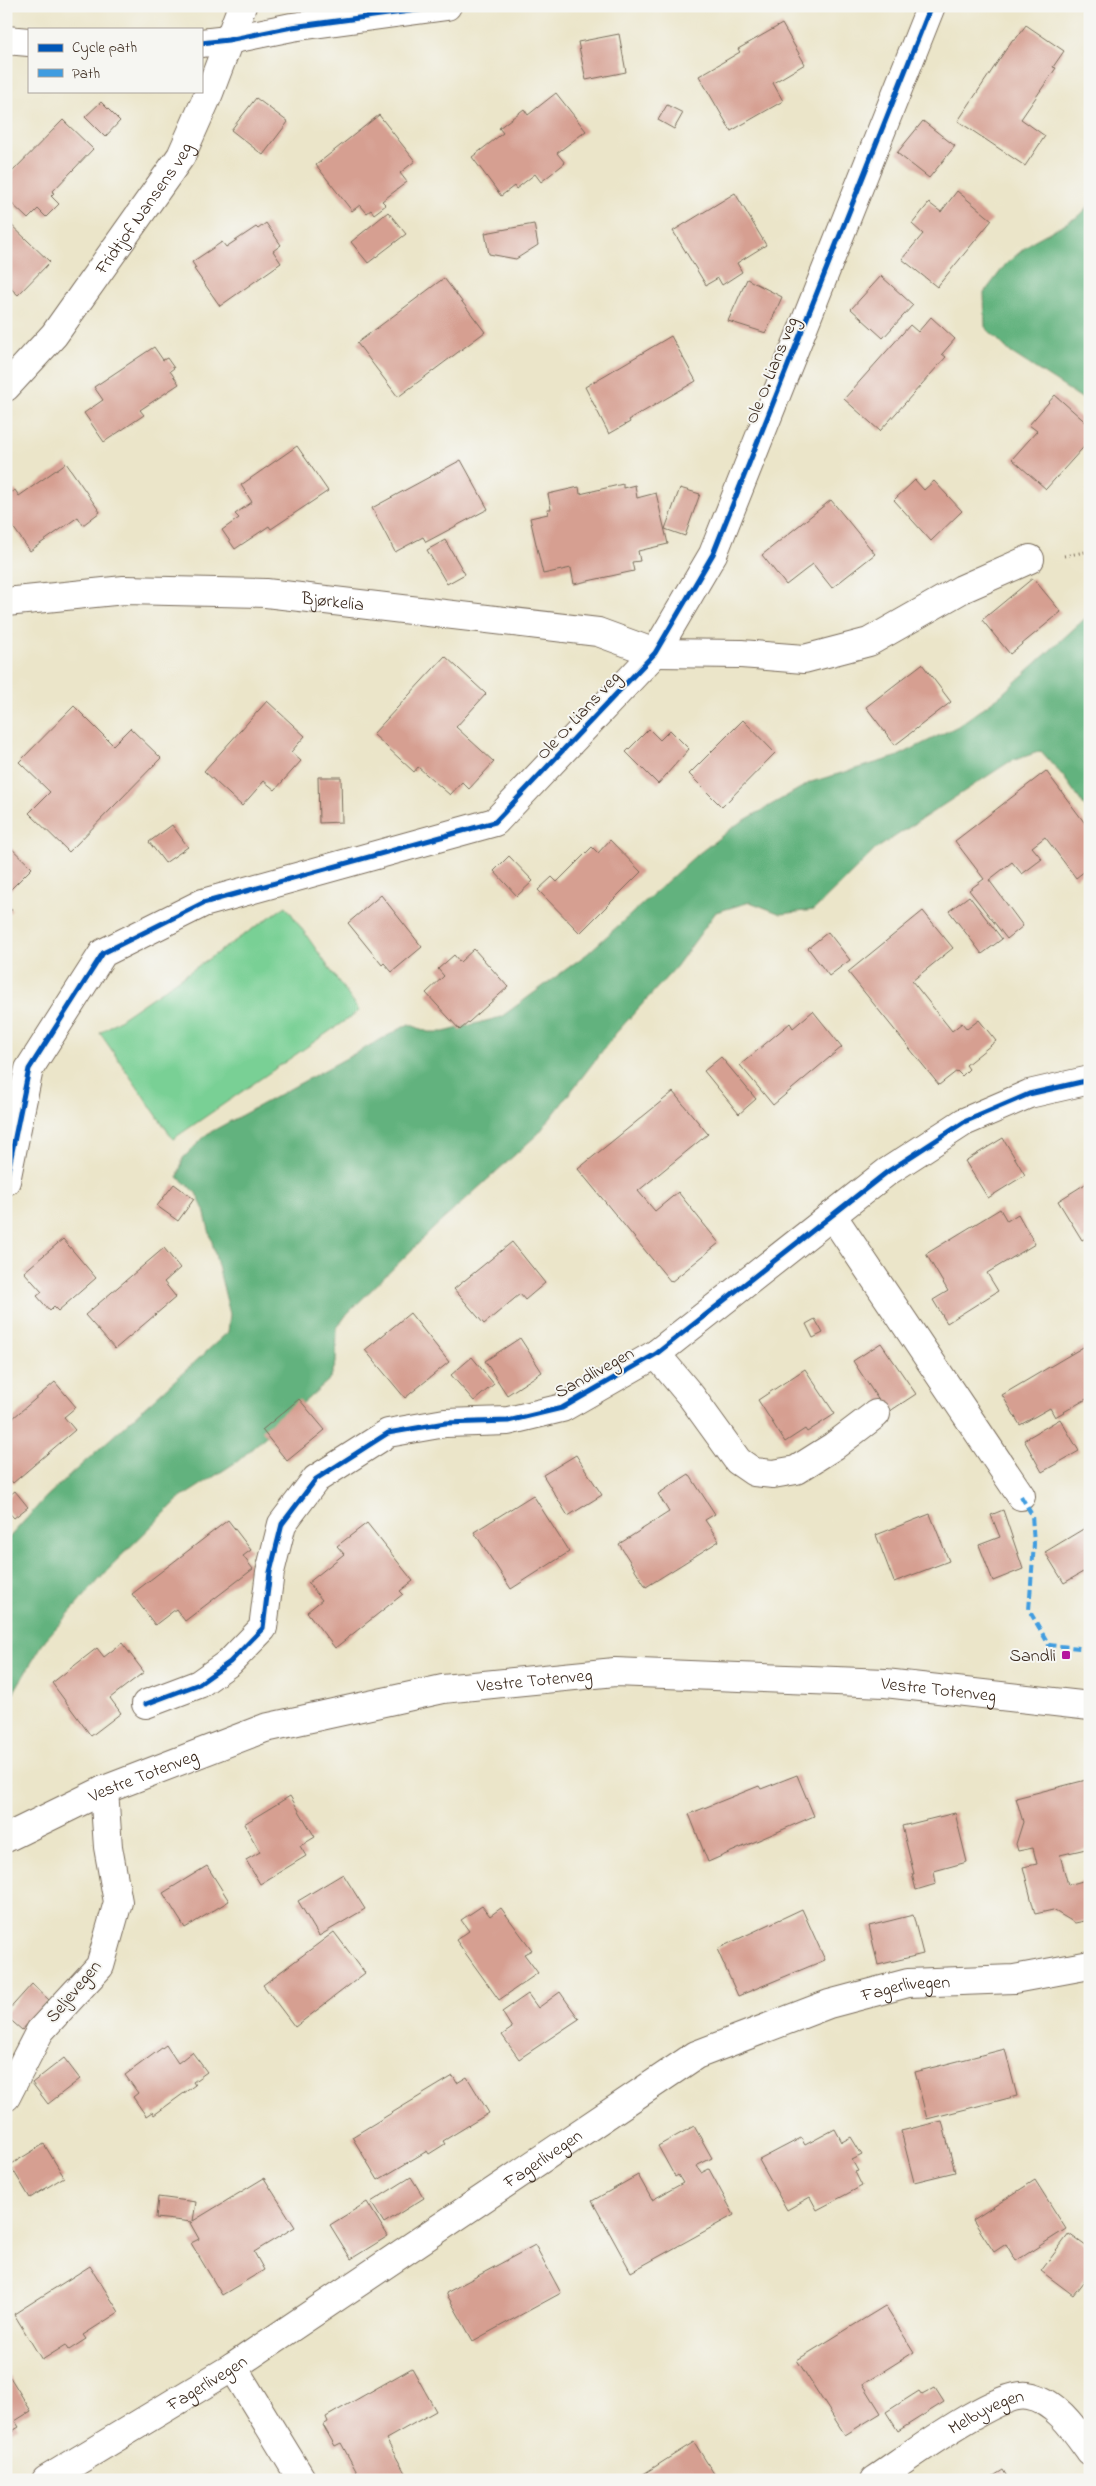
<svg xmlns="http://www.w3.org/2000/svg" width="1096" height="2486" font-family="'Indie Flower',sans-serif">
  <style>
    .green { fill: #79d095; stroke: #5a7d5a }
    .forest { fill: #62b27e; stroke: #4e6e4e }
    .building { fill: #d69f91 }
    .lines { fill: none; stroke-linecap: round; stroke-linejoin: round }
    .minor-casing { stroke: #796b5a; stroke-width: 30 }
    .major-casing { stroke: #796b5a; stroke-width: 30 }
    .path { stroke: #796b5a; stroke-width: 3; stroke-dasharray: 1 4; stroke-linecap: butt }
    .minor { stroke: #fff; stroke-width: 28 }
    .major { stroke: #fff; stroke-width: 28 }
    .quiet { stroke: #3f9ce0; stroke-width: 4; stroke-dasharray: 8 4; stroke-linecap: butt }
    .cycleway-casing { stroke: #f6f6f2; stroke-width: 8 }
    .cycleway { stroke: #0057b8; stroke-width: 5 }
    .poi-dot { fill: #b5179e; stroke: #f6f6f2; stroke-width: 2 }
    .labels { text-anchor: middle; stroke-width: 4; stroke-linejoin: round; paint-order: stroke }
    .street-label { font-size: 18px; fill: #3b2a1e; stroke: #f6f6f2 }
    .poi-label { font-size: 18px; fill: #3b2a1e; stroke: #f6f6f2; text-anchor: end }
  </style>
  <rect width="100%" height="100%" fill="#f6f6f2"/>
  <filter id="ink" filterUnits="userSpaceOnUse"><feTurbulence type="fractalNoise" baseFrequency=".02" numOctaves="2"/><feDisplacementMap in="SourceGraphic" scale="10" xChannelSelector="R" yChannelSelector="G"/><feConvolveMatrix kernelMatrix="1 2 1 2 8 2 1 2 1" color-interpolation-filters="sRGB"/></filter>
  <filter id="wash" filterUnits="userSpaceOnUse"><feTurbulence type="fractalNoise" baseFrequency=".0096" numOctaves="4" result="noise"/><feDisplacementMap in="SourceGraphic" scale="20" xChannelSelector="R" yChannelSelector="G"/><feGaussianBlur stdDeviation="1.12" result="paint"/><feColorMatrix in="noise" values="0 0 0 0 0 0 0 0 0 0 0 0 0 0 0 0 0 1.4 0 .05"/><feComposite in="paint" operator="in"/></filter>
  <g filter="url(#wash)">
    <rect width="100%" height="100%" fill="#ebe5c9"/>
    <path class="green" d="M286,906L359,1011L173,1139L100,1033Z"/>
    <g class="forest">
      <path d="M1090,205V407L1083,399L1010,352L985,327L984,293L1006,264L1033,241L1079,216Z"/>
      <path d="M1090,614V814L1063,776L1041,751L1009,762L876,849L814,910L781,914L750,902L716,912L676,967L616,1033L539,1133L435,1227L347,1314L337,1328L336,1363L330,1379L238,1461L179,1499L116,1561L45,1640L6,1705V1541L46,1497L228,1332L230,1314L204,1210L196,1193L178,1177L183,1158L207,1134L409,1024L428,1032H444L501,1017L587,954L693,858L736,825L811,782L896,757L958,726L1001,695Z"/>
    </g>
    <g id="blocks">
      <g class="building">
        <path d="M782,24L805,64L773,83L783,101L731,131L699,76L740,52L738,49Z"/>
        <path d="M1026,25L1064,51L1053,67L1056,68L1021,119L1045,136L1025,166L958,121L1013,39L1015,40Z"/>
        <path d="M619,34L626,72L586,80L578,42Z"/>
        <path d="M556,93L586,131L557,153L565,163L541,182L535,174L516,189L514,186L501,196L472,157L503,133L499,128L524,109L528,115Z"/>
        <path d="M256,98L288,122L263,155L231,130Z"/>
        <path d="M101,102L120,121L105,137L85,117Z"/>
        <path d="M667,105L683,113L674,129L658,120Z"/>
        <path d="M379,115L415,161L400,173L407,182L382,201L386,205L374,214L371,210L367,213L360,205L352,211L316,165Z"/>
        <path d="M63,120L93,149L52,192L54,193L51,196L59,204L46,217L38,209L28,219L6,198V178Z"/>
        <path d="M923,121L955,146L929,178L897,153Z"/>
        <path d="M957,191L992,220L937,287L902,259L923,234L912,224L929,203L941,212Z"/>
        <path d="M735,193L766,245L737,263L742,272L722,285L718,278L706,285L673,231Z"/>
        <path d="M388,212L406,234L368,263L351,242Z"/>
        <path d="M6,220L50,262L18,295L6,284Z"/>
        <path d="M266,223L281,245L273,251L281,263L220,306L194,269L196,268L192,262L222,242L226,247L256,227L258,229Z"/>
        <path d="M534,224L538,245L516,259L489,254L485,233Z"/>
        <path d="M881,276L913,305L883,338L851,309Z"/>
        <path d="M444,278L485,332L398,397L357,343Z"/>
        <path d="M747,279L782,297L766,333L728,321Z"/>
        <path d="M931,317L955,339L942,354L946,357L880,431L844,399L910,325L918,332Z"/>
        <path d="M671,336L696,381L629,420L630,422L609,434L585,387Z"/>
        <path d="M154,347L163,360L167,358L174,368L170,371L179,384L140,410L144,415L104,442L84,413L103,400L94,387Z"/>
        <path d="M1055,395L1090,426V440L1046,489L1012,459L1037,431L1029,425Z"/>
        <path d="M297,446L328,491L271,529L269,526L235,549L222,530L239,518L235,514L252,502L241,485Z"/>
        <path d="M461,460L488,509L426,542L423,537L395,552L372,508Z"/>
        <path d="M66,463L100,512L83,525L78,517L30,551L13,527L6,532V496L15,490L19,496Z"/>
        <path d="M915,480L924,490L934,481L962,511L931,541L894,500Z"/>
        <path d="M623,484V488L635,485L637,498L656,493L668,544L638,551L640,561L632,562L634,571L574,584L571,568L543,574L530,518L548,514L547,509H551L548,494L579,487L580,494Z"/>
        <path d="M680,488L700,494L685,536L665,529Z"/>
        <path d="M831,500L875,554L832,588L813,564L786,585L762,555Z"/>
        <path d="M445,540L465,574L447,584L427,550Z"/>
        <path d="M1033,578L1061,612L1010,654L982,620Z"/>
        <path d="M445,656L486,694L456,727L494,762L469,789L462,782L450,795L418,767L414,772L373,734Z"/>
        <path d="M922,664L951,702L895,745L866,707Z"/>
        <path d="M267,701L305,736L291,752L301,761L275,790L264,781L242,806L204,771Z"/>
        <path d="M74,706L113,745L130,728L161,758L69,852L29,813L50,792L19,762Z"/>
        <path d="M743,720L775,753L722,807L689,774Z"/>
        <path d="M649,729L660,740L670,730L689,749L658,784L626,752Z"/>
        <path d="M1046,771L1090,830V867L1076,878L1045,837L1032,847L1042,859L1022,874L1012,862L989,880L1023,926L1007,939L969,890L984,879L955,841Z"/>
        <path d="M318,777H341L342,822L319,823Z"/>
        <path d="M172,825L188,847L165,863L149,842Z"/>
        <path d="M610,840L641,872L580,933L538,890L552,877L557,882L592,847L598,853Z"/>
        <path d="M6,843L32,868L6,894Z"/>
        <path d="M509,856L533,881L517,896L494,871Z"/>
        <path d="M381,895L422,947L392,972L384,963L382,965L348,923Z"/>
        <path d="M969,896L1002,939L982,954L949,911Z"/>
        <path d="M6,905L12,910L6,916Z"/>
        <path d="M923,911L953,948L912,981L952,1031L962,1023L967,1029L979,1020L996,1041L966,1065L969,1069L962,1076L957,1071L939,1085L848,972Z"/>
        <path d="M828,932L850,960L829,976L808,948Z"/>
        <path d="M474,949L508,987L460,1030L426,993L444,976L438,969L454,955L460,962Z"/>
        <path d="M813,1011L842,1047L773,1105L740,1065L790,1023L793,1028Z"/>
        <path d="M721,1057L756,1099L739,1114L704,1071Z"/>
        <path d="M673,1092L708,1134L638,1191L655,1211L678,1192L719,1243L671,1282L578,1169Z"/>
        <path d="M1003,1138L1025,1175L988,1198L965,1161Z"/>
        <path d="M1090,1181V1236L1082,1240L1058,1201Z"/>
        <path d="M174,1184L194,1199L178,1221L157,1206Z"/>
        <path d="M1000,1209L1007,1221L1018,1214L1035,1244L987,1273L998,1291L947,1323L933,1300L948,1291L926,1254Z"/>
        <path d="M63,1239L96,1278L58,1311L54,1307L50,1311L37,1296L42,1292L24,1272Z"/>
        <path d="M512,1242L545,1283L525,1300L520,1294L484,1324L454,1289Z"/>
        <path d="M164,1248L180,1268L164,1282L176,1297L115,1349L85,1315Z"/>
        <path d="M410,1313L449,1362L405,1398L365,1350Z"/>
        <path d="M815,1319L823,1333L813,1338L806,1324Z"/>
        <path d="M520,1338L542,1372L507,1395L485,1361Z"/>
        <path d="M881,1343L916,1394L887,1413L853,1361Z"/>
        <path d="M1090,1343V1397L1055,1417L1050,1408L1020,1425L1002,1395Z"/>
        <path d="M472,1357L494,1384L474,1401L451,1375Z"/>
        <path d="M805,1369L835,1414L807,1432L805,1429L785,1442L758,1400Z"/>
        <path d="M55,1382L76,1407L64,1417L75,1430L13,1483L6,1475V1424Z"/>
        <path d="M299,1399L325,1430L287,1461L262,1430Z"/>
        <path d="M1060,1419L1079,1451L1042,1472L1024,1440Z"/>
        <path d="M576,1455L602,1495L568,1516L543,1475Z"/>
        <path d="M689,1474L715,1514L705,1520L719,1541L646,1587L619,1544L669,1512L658,1494Z"/>
        <path d="M15,1491L28,1507L14,1518L6,1509V1498Z"/>
        <path d="M533,1495L569,1552L511,1589L474,1532Z"/>
        <path d="M1003,1510L1023,1569L993,1581L979,1545L1000,1537L991,1515Z"/>
        <path d="M930,1514L949,1561L894,1582L876,1535Z"/>
        <path d="M228,1520L251,1550L243,1556L253,1569L185,1621L176,1609L155,1625L132,1594Z"/>
        <path d="M367,1523L413,1581L400,1591L403,1594L335,1648L307,1612L322,1600L308,1583L344,1554L337,1546Z"/>
        <path d="M1090,1525V1584L1083,1572L1064,1583L1045,1552Z"/>
        <path d="M122,1643L144,1672L110,1698L121,1713L91,1736L52,1683L97,1648L104,1657Z"/>
        <path d="M797,1775L814,1816L708,1862L689,1814L759,1786L761,1789Z"/>
        <path d="M1090,1779V1848L1060,1855L1068,1885L1090,1879V1920L1075,1923L1053,1910L1035,1914L1023,1867L1037,1864L1033,1848L1018,1851L1016,1844L1023,1822L1016,1798Z"/>
        <path d="M290,1796L315,1837L300,1846L306,1856L260,1884L246,1860L260,1852L244,1824Z"/>
        <path d="M955,1813L967,1862L934,1871L936,1884L916,1890L912,1874H914L902,1826Z"/>
        <path d="M207,1866L229,1901L185,1928L163,1893Z"/>
        <path d="M343,1874L365,1909L319,1936L298,1901Z"/>
        <path d="M482,1906L490,1916L501,1908L532,1950L524,1954L538,1973L499,2000L456,1940L469,1931L461,1920Z"/>
        <path d="M802,1909L825,1960L738,1996L717,1949Z"/>
        <path d="M913,1915L923,1954L878,1965L869,1926Z"/>
        <path d="M334,1932L365,1973L295,2027L263,1985Z"/>
        <path d="M32,1984L49,2000L22,2030L6,2016V2013Z"/>
        <path d="M560,1992L579,2019L519,2059L502,2035L512,2028L502,2012L528,1994L538,2008Z"/>
        <path d="M166,2045L178,2063L192,2052L207,2072L193,2082L195,2085L154,2115L152,2112L146,2116L133,2097L138,2093L125,2075Z"/>
        <path d="M1005,2049L1017,2096L927,2119L915,2072Z"/>
        <path d="M64,2058L80,2079L48,2104L32,2083Z"/>
        <path d="M453,2076L457,2083L467,2077L489,2113L443,2141L445,2144L429,2154L427,2151L378,2180L352,2137Z"/>
        <path d="M942,2121L955,2172L914,2182L901,2131Z"/>
        <path d="M694,2126L712,2158L696,2166L701,2173L709,2169L734,2215L631,2272L592,2201L638,2175L652,2200L683,2183L678,2175L675,2177L658,2146Z"/>
        <path d="M835,2129L842,2142L851,2137L862,2155L852,2160L858,2171L855,2172L862,2186L817,2210L810,2197L787,2210L759,2160L801,2138L805,2145Z"/>
        <path d="M44,2144L64,2177L30,2198L10,2165Z"/>
        <path d="M411,2177L424,2198L384,2223L371,2202Z"/>
        <path d="M264,2178L295,2227L254,2252L264,2270L222,2295L191,2243L199,2239L190,2223L192,2222L156,2218L158,2197L196,2202L193,2221Z"/>
        <path d="M1035,2180L1066,2229L1016,2261L1006,2244L994,2252L973,2220Z"/>
        <path d="M367,2202L388,2236L351,2259L330,2225Z"/>
        <path d="M1069,2234L1090,2249V2273L1073,2295L1041,2271Z"/>
        <path d="M535,2245L561,2293L473,2341L446,2293Z"/>
        <path d="M90,2266L119,2312L83,2335L86,2339L69,2350L66,2345L42,2360L14,2314Z"/>
        <path d="M885,2306L914,2352L863,2384L881,2413L845,2435L797,2360Z"/>
        <path d="M412,2368L436,2411L386,2439L409,2480H361L341,2443L335,2446L323,2425L328,2422L326,2417Z"/>
        <path d="M10,2377L31,2411L15,2421L19,2427L6,2435V2379Z"/>
        <path d="M935,2388L944,2402L898,2431L886,2412L919,2391L922,2395Z"/>
        <path d="M694,2442L718,2480H634Z"/>
        <path d="M1003,2470L1009,2480H987Z"/>
      </g>
    </g>
  </g>
  <g filter="url(#ink)">
    <use href="#blocks" fill-opacity="0" stroke="#796b5a" stroke-width="1"/>
    <g class="lines">
      <defs>
        <g id="minor">
          <path d="M6,40L29,42"/>
          <path d="M201,43L228,40L292,27L447,6"/>
          <path id="s1" d="M6,387L54,335L181,156L209,93L242,6"/>
          <path id="s2" d="M6,602L124,590L266,593L598,632L655,653L741,654L804,659L869,642L962,589L1030,559"/>
          <path d="M6,1181L29,1069L103,953L203,903L495,822L655,653L713,554L931,6"/>
          <path d="M832,1215L1021,1496"/>
          <path d="M656,1354L691,1396L738,1461L754,1472L773,1474L796,1470L834,1446L876,1414"/>
          <path d="M146,1704L199,1684L230,1662L263,1628L270,1572L282,1524L316,1479L388,1433L445,1423L508,1421L562,1408L656,1354L887,1172L964,1122L1029,1094L1090,1080"/>
          <path d="M6,2097L40,2031L100,1966L118,1902L108,1847L104,1790"/>
          <path d="M233,2367L302,2480"/>
          <path id="s3" d="M46,2480L233,2367L696,2055L829,2004L908,1983L1014,1979L1090,1965"/>
          <path id="s4" d="M875,2480C904,2461 998,2390 1028,2396C1055,2400 1075,2430 1090,2451"/>
        </g>
        <g id="major">
          <path id="s5" d="M6,1838L104,1790L265,1728L443,1689L615,1672L885,1683L1090,1706"/>
        </g>
      </defs>
      <use href="#minor" class="minor-casing"/>
      <use href="#major" class="major-casing"/>
      <path class="path" d="M1064,556L1090,551"/>
      <use href="#minor" class="minor"/>
      <use href="#major" class="major"/>
      <path class="quiet" d="M1021,1496L1032,1515L1034,1544L1029,1610L1049,1645L1090,1649"/>
      <defs>
        <g id="cycleway">
          <path d="M201,43L228,40L292,27L447,6"/>
          <path d="M6,1181L29,1069L103,953L203,903L495,822L655,653L713,554L931,6"/>
          <path d="M146,1704L199,1684L230,1662L263,1628L270,1572L282,1524L316,1479L388,1433L445,1423L508,1421L562,1408L656,1354L887,1172L964,1122L1029,1094L1090,1080"/>
        </g>
      </defs>
      <use href="#cycleway" class="cycleway-casing"/>
      <use href="#cycleway" class="cycleway"/>
    </g>
  </g>
  <rect class="poi-dot" x="1061" y="1650" width="10" height="10" rx="2.5"/>
  <g class="labels">
    <g class="street-label">
      <text dy="6" stroke="none"><textPath href="#s1" startOffset="226">Fridtjof Nansens veg</textPath></text>
      <text transform="translate(771 370) rotate(-68)" y="6">Ole O. Lians veg</text>
      <text dy="6" stroke="none"><textPath href="#s2" startOffset="328">Bjørkelia</textPath></text>
      <text transform="translate(578 715) rotate(-47)" y="6">Ole O. Lians veg</text>
      <text transform="translate(594 1372) rotate(-29)" y="6">Sandlivegen</text>
      <text dy="6" stroke="none"><textPath href="#s5" startOffset="556">Vestre Totenveg</textPath></text>
      <text dy="6" stroke="none"><textPath href="#s5" startOffset="961">Vestre Totenveg</textPath></text>
      <text dy="6" stroke="none"><textPath href="#s5" startOffset="151">Vestre Totenveg</textPath></text>
      <text dy="6" stroke="none"><textPath href="#s3" startOffset="998">Fagerlivegen</textPath></text>
      <text transform="translate(73 1991) rotate(-50)" y="6">Seljevegen</text>
      <text dy="6" stroke="none"><textPath href="#s3" startOffset="592">Fagerlivegen</textPath></text>
      <text dy="6" stroke="none"><textPath href="#s3" startOffset="188">Fagerlivegen</textPath></text>
      <text dy="6" stroke="none"><textPath href="#s4" startOffset="131">Melbyvegen</textPath></text>
    </g>
    <g class="poi-label">
      <text x="1056" y="1661">Sandli</text>
    </g>
  </g>
  <rect width="1096" height="2486" fill="none" stroke="#f6f6f2" stroke-width="25"/>
  <rect x="28" y="28" width="175" height="65" fill="#f6f6f2" stroke="#aba49d"/>
  <rect x="38" y="44" width="25" height="8" fill="#0057b8" stroke="#aba49d"/>
  <text x="72" y="52" font-size="15" fill="#3b2a1e">Cycle path</text>
  <rect x="38" y="69" width="25" height="8" fill="#3f9ce0" stroke="#aba49d"/>
  <text x="72" y="78" font-size="15" fill="#3b2a1e">Path</text>
</svg>
